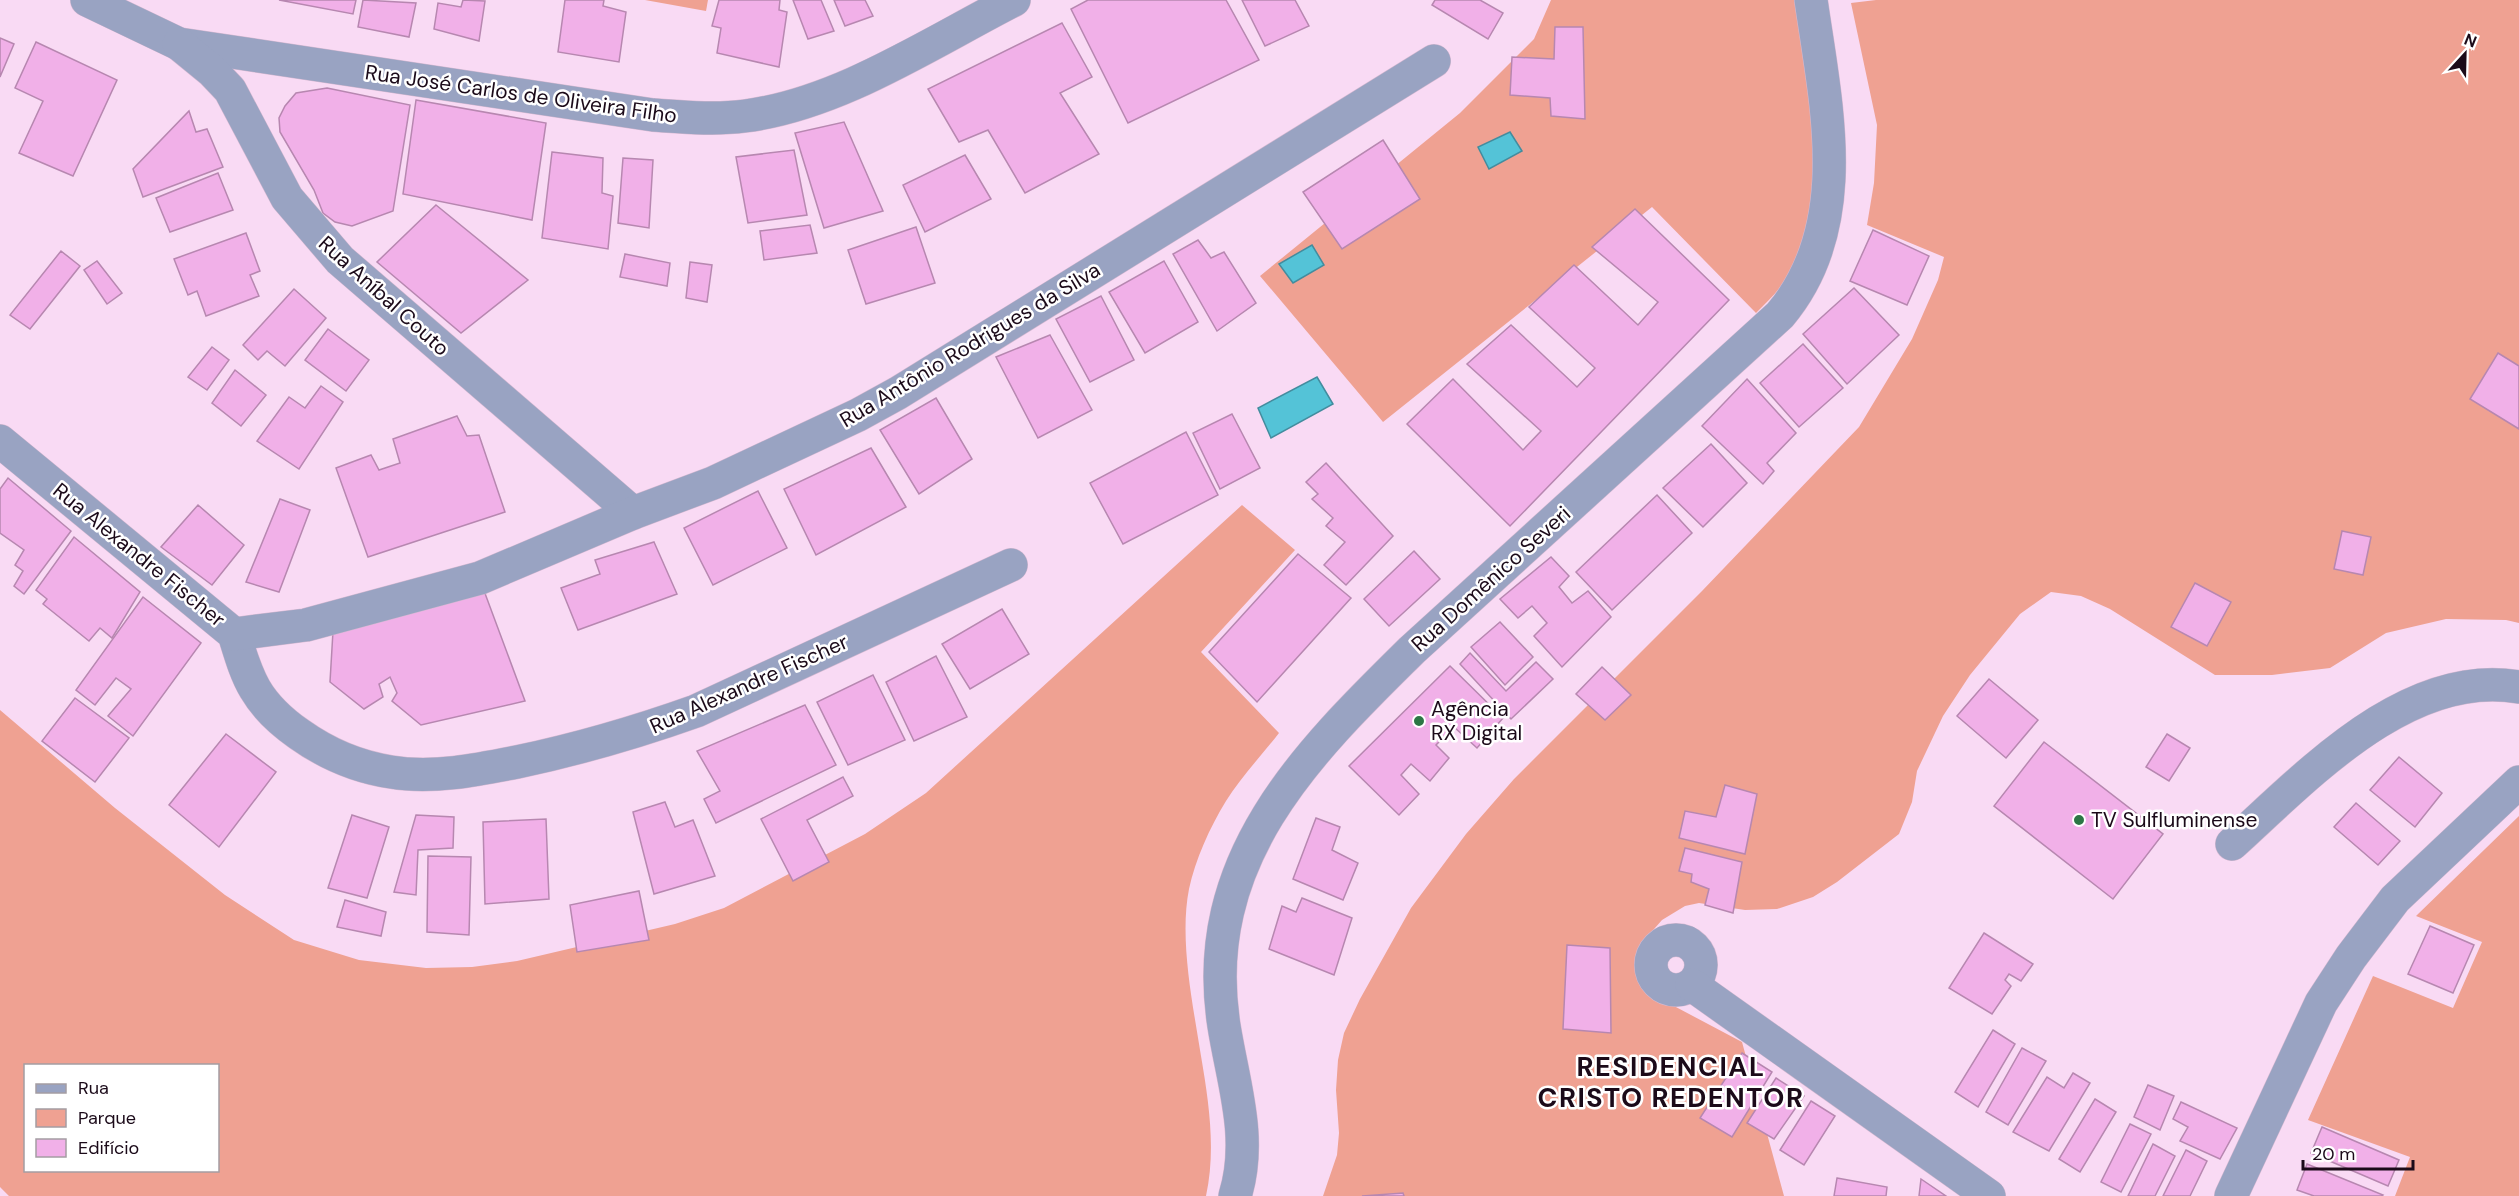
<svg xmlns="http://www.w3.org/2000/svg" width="2519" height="1196" font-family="'DM Sans',sans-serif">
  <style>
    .green { fill: #efa192; fill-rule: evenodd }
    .water { fill: #54c3d7; stroke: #438c9e; stroke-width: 1.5 }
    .building { fill: #f1b0e8; stroke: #b787b0; stroke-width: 1.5 }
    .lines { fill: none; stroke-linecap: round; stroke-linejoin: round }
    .minor-casing { stroke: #d5b9d1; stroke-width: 34 }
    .minor { stroke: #99a3c2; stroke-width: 33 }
    .poi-dot { fill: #2c7645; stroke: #fff; stroke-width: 2 }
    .labels { text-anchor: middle; stroke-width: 5; stroke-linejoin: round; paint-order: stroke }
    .street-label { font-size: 21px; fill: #1b0a19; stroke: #fff }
    .poi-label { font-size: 21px; fill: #1b0a19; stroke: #fff; text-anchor: start }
    .district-label { font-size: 27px; font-weight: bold; letter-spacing: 1.5px; fill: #1b0a19; stroke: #fff }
  </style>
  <rect width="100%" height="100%" fill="#f9daf4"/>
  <g class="green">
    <path d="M645,0H708L706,11Z"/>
    <path d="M1551,0H1796C1808,84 1833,193 1791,271C1782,288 1769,300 1756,313L1652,207L1383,422L1260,276L1460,113L1534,39Z"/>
    <path d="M1876,0H2519V623L2506,620L2446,619L2386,633L2330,668L2272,675H2215L2110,609L2081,596L2051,592L2020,614L1970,675L1943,716L1917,771L1912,802L1899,834L1837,882L1813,897L1777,909L1745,910L1699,903L1685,906L1662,920L1640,945L1635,958L1636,973L1642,984L1674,1006L1742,1042L1784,1196H1323L1337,1155L1339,1133L1336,1090L1338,1060L1344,1033L1360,999L1411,908L1466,834L1514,779L1702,591L1859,427L1912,339L1938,280L1944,257L1867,225L1874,183L1877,125L1851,3Z"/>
    <path d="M1242,505L1295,550L1201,652L1279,733C1262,755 1241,777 1226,801C1210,827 1195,860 1189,889C1179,940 1193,1005 1201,1056C1209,1103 1216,1150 1206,1196H9L0,1187V710L115,808L225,895L294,940L359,960L426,968L472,967L517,961L675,924L724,908L865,834L926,793ZM26,1066H218V1170H26Z"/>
    <path d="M2519,816V1196H2395L2410,1157L2308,1120L2373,976L2453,1008L2482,942L2416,916Z"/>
  </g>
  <g class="water">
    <path d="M1510,132L1522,151L1489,169L1478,147Z"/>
    <path d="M1312,245L1324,265L1293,283L1279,264Z"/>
    <path d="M1317,377L1333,404L1271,438L1258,408Z"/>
  </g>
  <g class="building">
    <path d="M279,0H356L353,14Z"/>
    <path d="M363,0L416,3L409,37L358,27Z"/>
    <path d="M463,0L485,1L479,41L434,29L438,3L461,7Z"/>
    <path d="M565,0H604L603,6L626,12L619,62L558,52Z"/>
    <path d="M719,0H780L779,10L787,12L779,67L717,53L721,28L712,26Z"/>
    <path d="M793,0H821L834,31L808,39Z"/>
    <path d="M834,0H865L873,16L845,26Z"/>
    <path d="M1088,0H1226L1259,60L1128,123L1071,9Z"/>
    <path d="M1242,0H1295L1309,26L1265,46Z"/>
    <path d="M1435,0H1480L1503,13L1488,39L1432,5Z"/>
    <path d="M1062,23L1092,77L1060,93L1099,154L1025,193L988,130L959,142L928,89Z"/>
    <path d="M1555,27H1583L1585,119L1551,116L1550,98L1510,95L1512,57L1554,59Z"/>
    <path d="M0,38L14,44L0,77Z"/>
    <path d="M36,42L117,80L73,176L19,153L43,101L15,88Z"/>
    <path d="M327,88L410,105L393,211L352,226L335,222L323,213L314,190L280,132L279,118L285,106L296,93Z"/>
    <path d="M416,100L546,123L532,220L403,194Z"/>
    <path d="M189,111L196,132L207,129L223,167L143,197L133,169Z"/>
    <path d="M844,122L883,211L824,228L795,133Z"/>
    <path d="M1383,140L1420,199L1342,249L1303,192Z"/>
    <path d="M794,150L807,215L748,223L736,157Z"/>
    <path d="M552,152L603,158L602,193L613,196L608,249L542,238Z"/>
    <path d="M965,155L991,199L925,232L903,185Z"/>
    <path d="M623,158L653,160L649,228L618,223Z"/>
    <path d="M218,173L233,210L170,232L156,198Z"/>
    <path d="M436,205L528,280L461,333L377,262Z"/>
    <path d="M1635,209L1729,300L1510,526L1407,424L1453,379L1523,450L1541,431L1467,364L1511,325L1577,387L1595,368L1529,307L1574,265L1638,325L1658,302L1592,247Z"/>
    <path d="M810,225L817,253L764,260L760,231Z"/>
    <path d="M916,227L935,283L866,304L848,250Z"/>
    <path d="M1873,230L1929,256L1907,305L1850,281Z"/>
    <path d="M246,233L260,271L250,275L259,296L206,316L197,291L188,295L174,259Z"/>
    <path d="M1198,240L1211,258L1224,252L1256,303L1217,331L1173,254Z"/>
    <path d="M61,251L80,266L30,329L10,315Z"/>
    <path d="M625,254L670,263L667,286L620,277Z"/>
    <path d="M97,261L122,293L107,304L84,270Z"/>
    <path d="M1164,261L1198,322L1145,353L1109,292Z"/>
    <path d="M690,262L712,265L707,302L686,298Z"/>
    <path d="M1854,288L1899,335L1847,384L1803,334Z"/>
    <path d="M294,289L326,318L285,366L267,351L258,360L243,345Z"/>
    <path d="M1101,296L1134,360L1090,382L1056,319Z"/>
    <path d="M328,329L369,360L346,391L305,360Z"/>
    <path d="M1050,335L1092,410L1038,438L996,357Z"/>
    <path d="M1803,344L1843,388L1799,427L1760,383Z"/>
    <path d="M212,347L229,360L207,390L188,377Z"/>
    <path d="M2498,353L2519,366V429L2470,399Z"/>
    <path d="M235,370L266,395L241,426L212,403Z"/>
    <path d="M1747,379L1796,433L1767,463L1774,471L1763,484L1702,426Z"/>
    <path d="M321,386L343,402L299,469L257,441L289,397L305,408Z"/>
    <path d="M936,398L972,459L919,494L880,430Z"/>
    <path d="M1232,414L1260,468L1220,489L1193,433Z"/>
    <path d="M457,416L467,436L479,435L505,512L368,557L336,468L371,455L379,470L400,463L393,439Z"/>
    <path d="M1186,432L1218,495L1123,544L1090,483Z"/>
    <path d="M1711,444L1747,483L1703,527L1663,488Z"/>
    <path d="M871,448L906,507L816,555L784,489Z"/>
    <path d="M1326,463L1393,536L1346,585L1324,565L1345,542L1326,526L1333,518L1312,499L1318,494L1306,482Z"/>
    <path d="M8,478L71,531L24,594L14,586L23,571L15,565L24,550L0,533V489Z"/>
    <path d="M758,491L787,548L713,585L684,528Z"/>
    <path d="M1657,495L1692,533L1612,610L1576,572Z"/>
    <path d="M280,499L310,510L279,592L246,582Z"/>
    <path d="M198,505L244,545L212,585L161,547Z"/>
    <path d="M2342,531L2371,537L2363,575L2334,569Z"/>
    <path d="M74,537L140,592L112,638L100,628L89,641L43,604L47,599L36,590Z"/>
    <path d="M654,542L677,594L578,630L561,588L600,574L595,560Z"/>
    <path d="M1414,551L1440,579L1389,626L1364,599Z"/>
    <path d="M1298,554L1351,598L1257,702L1209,652Z"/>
    <path d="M1551,557L1569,576L1559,587L1572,603L1588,591L1611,617L1562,667L1534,636L1547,623L1532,606L1518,618L1500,599Z"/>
    <path d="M2195,583L2231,602L2207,646L2171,627Z"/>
    <path d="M483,588L525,701L421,725L392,701L397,693L390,677L379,684L383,697L364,709L330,682L333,631Z"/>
    <path d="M143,597L201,643L133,736L108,716L131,689L116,678L95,705L76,690Z"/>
    <path d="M1002,609L1029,654L970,689L942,644Z"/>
    <path d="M1500,622L1533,657L1505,685L1471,647Z"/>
    <path d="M1470,653L1506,691L1536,662L1553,679L1511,719L1460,664Z"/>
    <path d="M936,656L967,717L914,741L886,682Z"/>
    <path d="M1450,666L1503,718L1477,748L1454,727L1436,745L1449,758L1430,781L1411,764L1401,775L1419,794L1399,815L1349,766Z"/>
    <path d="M1602,667L1631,695L1605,720L1576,694Z"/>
    <path d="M873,675L905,740L848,765L817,702Z"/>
    <path d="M1989,679L2038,720L2006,758L1957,716Z"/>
    <path d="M75,698L129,738L95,782L42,741Z"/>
    <path d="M805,705L836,765L716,823L704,799L720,791L697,751Z"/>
    <path d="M226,734L276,772L219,847L169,805Z"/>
    <path d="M2167,734L2190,748L2169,781L2146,767Z"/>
    <path d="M2044,742L2163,834L2113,899L1994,806Z"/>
    <path d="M2399,757L2442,793L2415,827L2370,790Z"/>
    <path d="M843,777L853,796L807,820L829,862L793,881L761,819Z"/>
    <path d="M1725,785L1757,794L1745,854L1679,838L1685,811L1716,817Z"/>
    <path d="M665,802L675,827L693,820L715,876L654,894L633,812Z"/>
    <path d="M2356,803L2400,841L2378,865L2334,827Z"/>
    <path d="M352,815L389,827L367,898L328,888Z"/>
    <path d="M416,815L454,817L453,848L418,850L416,895L394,892Z"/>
    <path d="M1316,818L1340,827L1332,850L1358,863L1343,900L1293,879Z"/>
    <path d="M546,819L549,899L485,904L483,822Z"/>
    <path d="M1685,848L1742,862L1733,913L1705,905L1709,889L1691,882L1692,874L1679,871Z"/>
    <path d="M428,856L471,857L469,935L427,932Z"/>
    <path d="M639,891L649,940L577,952L570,905Z"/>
    <path d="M1302,898L1352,918L1334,975L1269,949L1282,906L1296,912Z"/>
    <path d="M345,900L386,912L381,936L337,927Z"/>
    <path d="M2430,926L2474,945L2453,993L2408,974Z"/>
    <path d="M1984,933L2033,964L2021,981L2009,974L2005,980L2011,986L1992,1014L1949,988Z"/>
    <path d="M1567,945L1610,948L1611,1033L1563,1029Z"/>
    <path d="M1993,1030L2015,1044L1978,1107L1955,1092Z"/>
    <path d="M2022,1048L2046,1061L2008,1125L1986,1112Z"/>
    <path d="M1742,1053L1772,1072L1732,1137L1700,1118Z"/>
    <path d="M2073,1073L2090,1083L2049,1151L2013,1132L2047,1077L2064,1088Z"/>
    <path d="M1776,1078L1804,1096L1774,1139L1747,1123Z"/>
    <path d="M2148,1085L2174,1096L2160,1130L2134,1117Z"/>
    <path d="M2095,1099L2116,1112L2080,1172L2059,1159Z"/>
    <path d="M1811,1101L1835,1116L1804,1165L1780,1150Z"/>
    <path d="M2181,1102L2237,1128L2220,1159L2180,1141L2188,1127L2173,1119Z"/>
    <path d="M2130,1124L2151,1134L2121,1192L2101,1182Z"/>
    <path d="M2322,1127L2399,1160L2388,1186L2311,1153Z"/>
    <path d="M2153,1144L2175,1156L2155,1196H2128Z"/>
    <path d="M2186,1150L2207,1161L2190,1196H2163Z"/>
    <path d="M2307,1164L2383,1195L2382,1196H2314L2297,1190Z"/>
    <path d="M1837,1178L1887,1187L1886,1196H1834Z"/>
    <path d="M1921,1179L1946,1196H1919Z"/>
    <path d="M1403,1193L1404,1196H1362Z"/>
  </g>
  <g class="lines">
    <defs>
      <g id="minor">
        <path d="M87,0L179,44L653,115C683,117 715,120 745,116C839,104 930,43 1014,0"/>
        <path d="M179,44L212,71L230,90L287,198L340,260L633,513"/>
        <path d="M0,441L234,634C240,653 245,672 255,689C266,708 282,722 299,734C327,754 358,767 391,772C432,779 477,770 517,762C579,749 637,732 696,711L1011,565"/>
        <path d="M234,634L306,625L480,578L633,513L713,483L858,415L898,393L1434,61"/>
        <path d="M2232,844C2307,776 2408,667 2519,687"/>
        <circle cx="1676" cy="965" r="25"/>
        <path d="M1692,985L1989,1196"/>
        <path d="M1235,1196C1253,1138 1233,1083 1224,1026C1198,861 1305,755 1412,650L1780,315C1855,226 1826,105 1811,0"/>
        <path d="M2231,1196L2321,1003L2351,957L2395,899L2519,782"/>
      </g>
    </defs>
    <use href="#minor" class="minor-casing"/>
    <use href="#minor" class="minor"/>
  </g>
  <g class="poi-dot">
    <circle cx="1419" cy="721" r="6"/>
    <circle cx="2079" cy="820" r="6"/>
  </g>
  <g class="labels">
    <g class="street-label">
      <text transform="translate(521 94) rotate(8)" y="7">Rua José Carlos de Oliveira Filho</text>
      <text transform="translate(384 296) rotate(42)" y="7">Rua Aníbal Couto</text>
      <text transform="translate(970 345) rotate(-31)" y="7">Rua Antônio Rodrigues da Silva</text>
      <text transform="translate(139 555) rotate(39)" y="7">Rua Alexandre Fischer</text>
      <text transform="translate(1491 579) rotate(-42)" y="7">Rua Domênico Severi</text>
      <text transform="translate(749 684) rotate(-24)" y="7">Rua Alexandre Fischer</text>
    </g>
    <g class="poi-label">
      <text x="1431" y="716">Agência<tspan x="1431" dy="24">RX Digital</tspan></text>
      <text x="2091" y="827">TV Sulfluminense</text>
    </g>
    <g class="district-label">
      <text x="1671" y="1076">RESIDENCIAL<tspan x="1671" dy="31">CRISTO REDENTOR</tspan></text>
    </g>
  </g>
  <rect x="24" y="1064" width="195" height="108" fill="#ffffff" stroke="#a49da3" stroke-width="1.5"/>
  <rect x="36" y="1084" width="30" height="9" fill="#99a3c2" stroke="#a49da3" stroke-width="1.5"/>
  <text x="78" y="1094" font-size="18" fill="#1b0a19">Rua</text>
  <rect x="36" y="1109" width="30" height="18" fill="#efa192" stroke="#a49da3" stroke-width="1.5"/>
  <text x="78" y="1124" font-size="18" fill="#1b0a19">Parque</text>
  <rect x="36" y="1139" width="30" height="18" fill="#f1b0e8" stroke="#a49da3" stroke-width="1.5"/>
  <text x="78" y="1154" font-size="18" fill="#1b0a19">Edifício</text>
  <g transform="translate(2465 54) rotate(22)" stroke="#ffffff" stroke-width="4.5" paint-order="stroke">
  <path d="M0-4.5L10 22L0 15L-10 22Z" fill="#1b0a19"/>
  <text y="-9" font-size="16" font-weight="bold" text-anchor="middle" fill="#1b0a19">N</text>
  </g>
  <path d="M2303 1160v9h110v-9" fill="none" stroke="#1b0a19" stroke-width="3"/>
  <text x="2312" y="1160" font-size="18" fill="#1b0a19" stroke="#ffffff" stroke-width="4.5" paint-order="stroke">20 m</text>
</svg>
